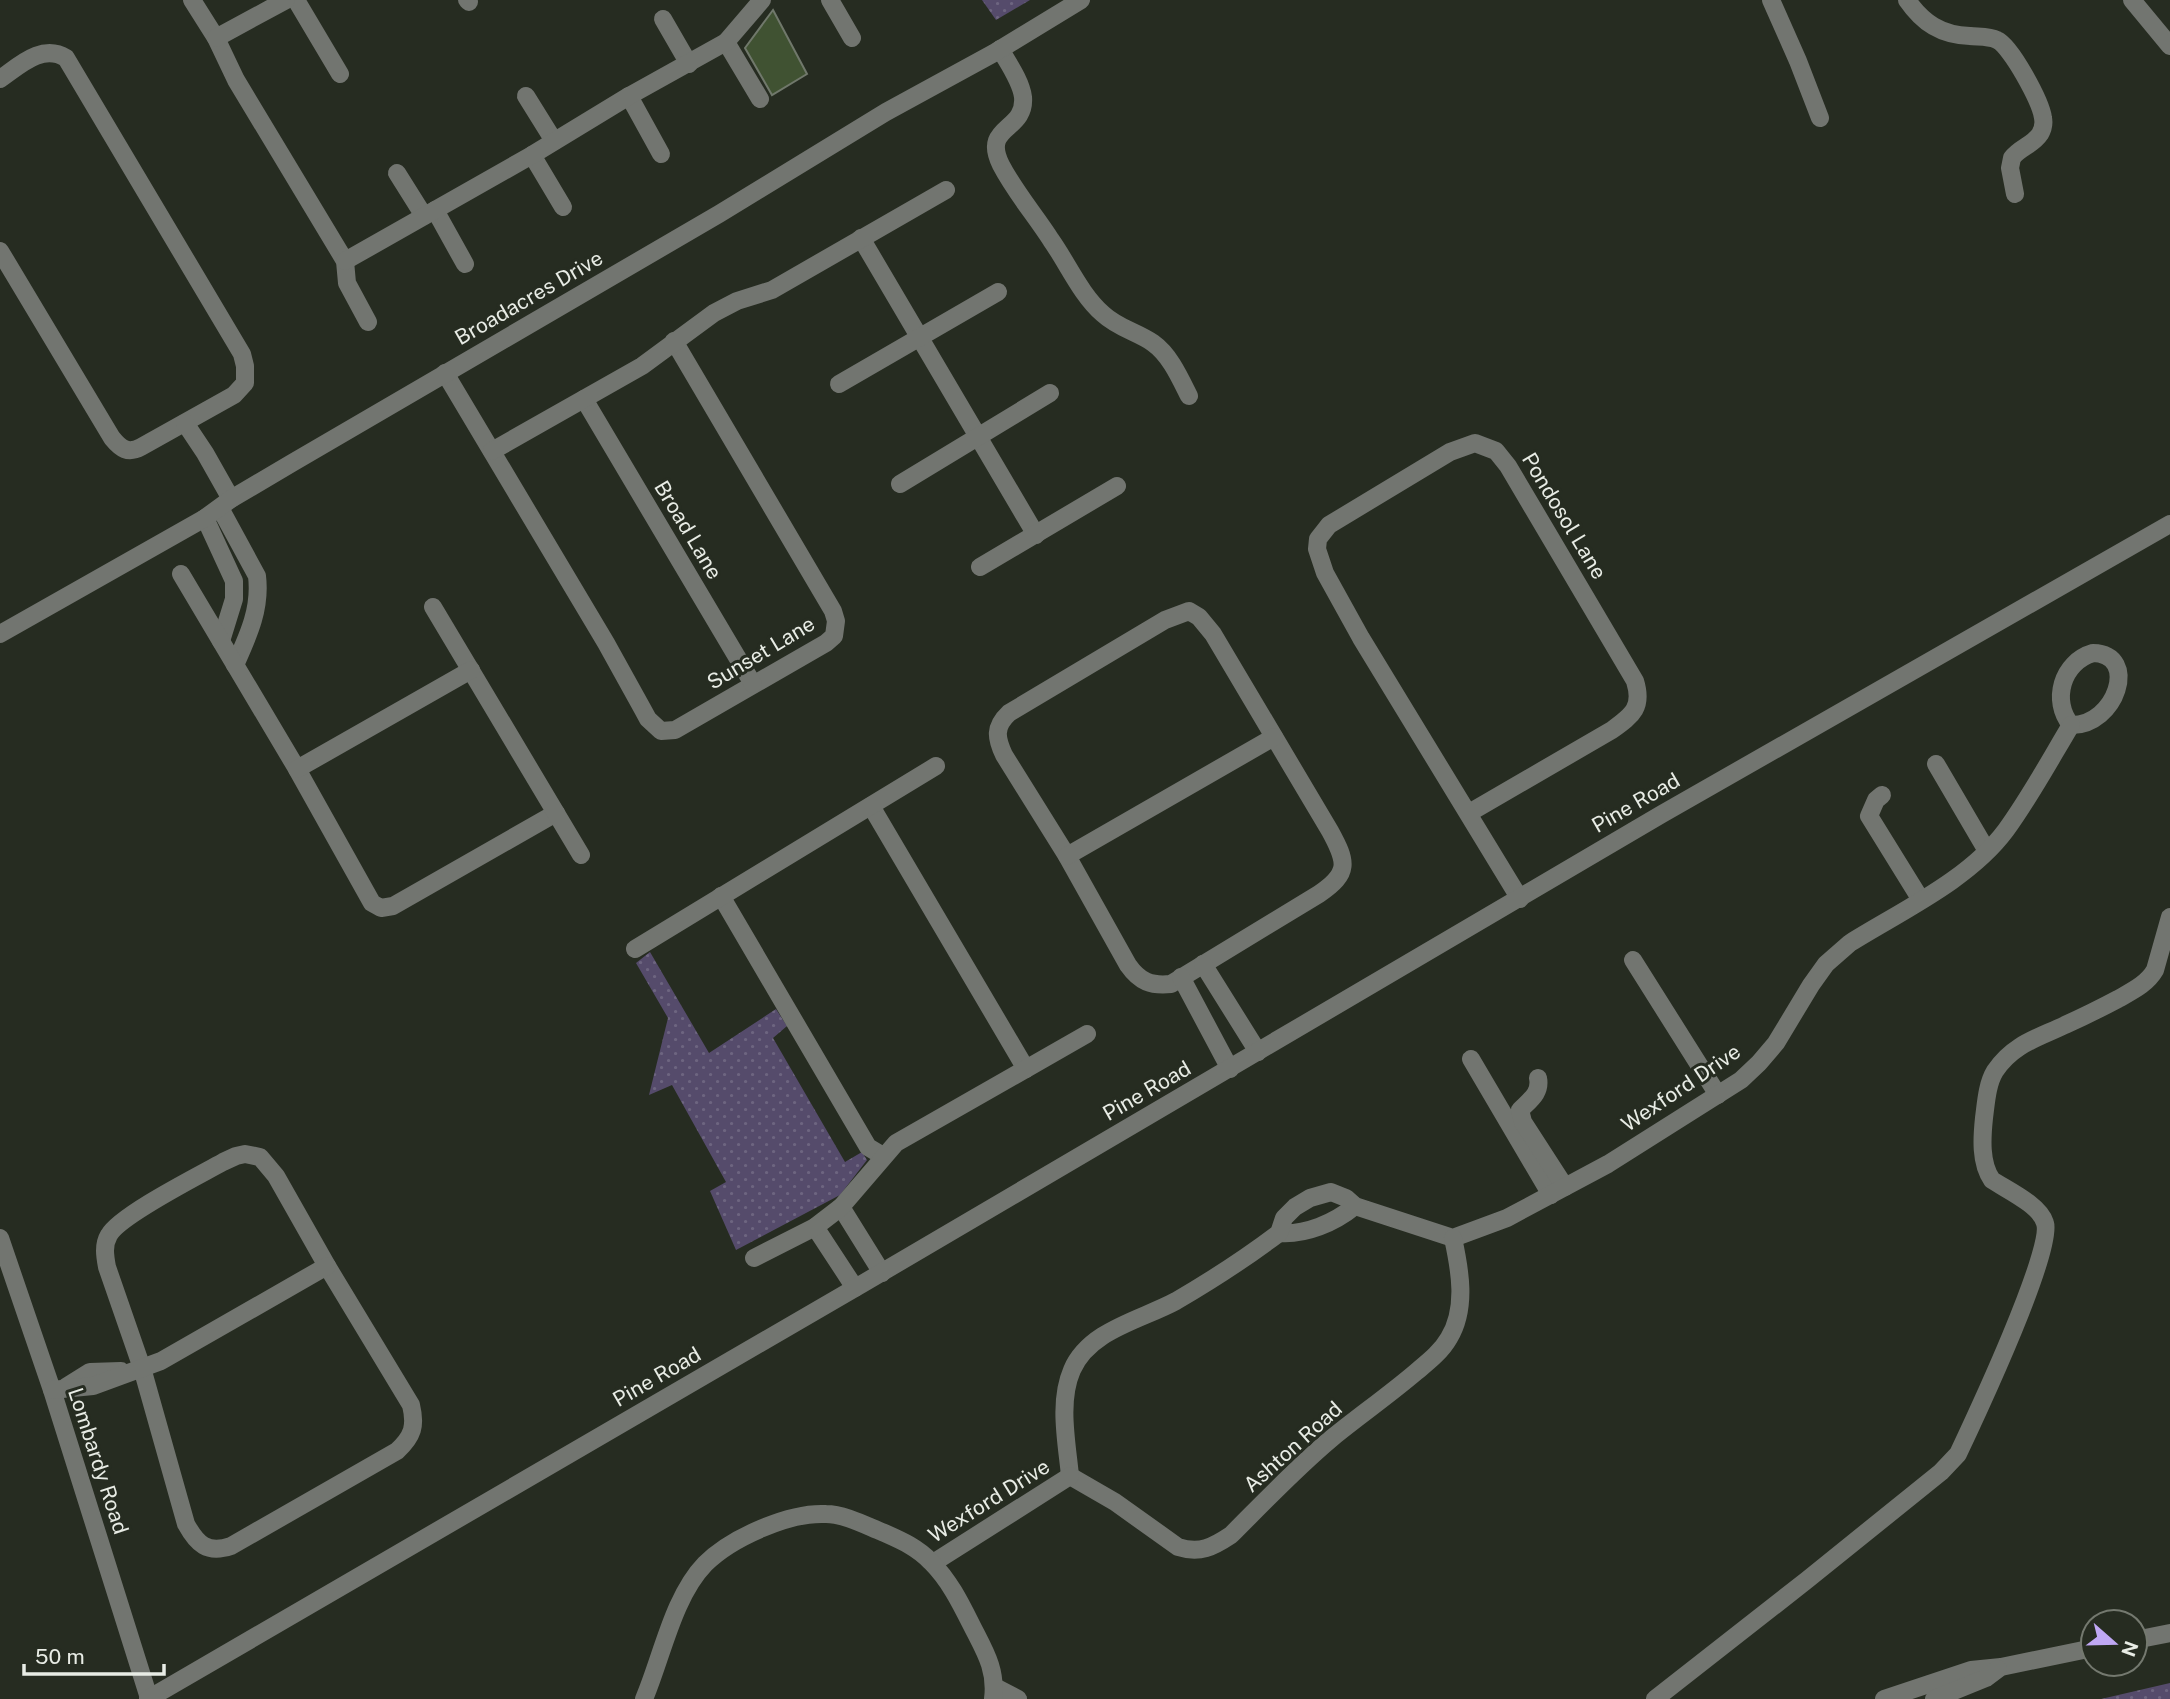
<svg xmlns="http://www.w3.org/2000/svg" width="2170" height="1699" font-family="'Public Sans',sans-serif">
  <style>
    .grass { fill: url(#grass-dots) }
    .building { fill: #405232; stroke: #70786b; stroke-width: 2 }
    .lines { fill: none; stroke-linecap: round; stroke-linejoin: round }
    .minor { stroke: #727570; stroke-width: 18 }
    .labels { text-anchor: middle; stroke-width: 6; stroke-linejoin: round; paint-order: stroke }
    .street-label { font-size: 21px; fill: #e8ece5; stroke: #262c21 }
  </style>
  <defs>
    <pattern id="grass-dots" width="8" height="8" patternUnits="userSpaceOnUse" patternTransform="scale(1.75)"><rect width="8" height="8" fill="#554b6b"/><path d="M2 2h.1M6 6h.1" fill="none" stroke="#6d6580" stroke-width="1.8" stroke-linecap="round"/></pattern>
  </defs>
  <rect width="100%" height="100%" fill="#262c21"/>
  <g class="grass">
    <path d="M982,0H1030L996,20Z"/>
    <path d="M650,952L709,1053L776,1009L787,1026L773,1038L845,1162L862,1152L867,1160L840,1195L736,1250L710,1191L726,1182L672,1085L649,1095L668,1018L636,963Z"/>
    <path d="M2170,1683V1699H2101Z"/>
  </g>
  <path class="building" d="M773,10L807,74L772,95L745,48Z"/>
  <g class="lines">
    <g class="minor">
      <path d="M192,0L216,38L236,80L345,261L347,283L368,322"/>
      <path d="M296,0L340,74"/>
      <path d="M467,0L469,2"/>
      <path d="M830,0L852,38"/>
      <path d="M1771,0L1798,61L1820,118"/>
      <path d="M1907,0C1923,23 1941,35 1970,36C1978,37 1989,36 1997,40C2011,46 2041,102 2043,118C2044,123 2043,129 2040,134C2033,145 2019,148 2012,158L2010,168L2015,194"/>
      <path d="M2132,0L2170,46"/>
      <path d="M663,19L689,64"/>
      <path d="M216,38L286,0"/>
      <path d="M726,42L760,99"/>
      <path d="M1000,49C1008,63 1021,81 1023,97C1026,132 981,125 1001,165C1015,192 1035,215 1051,240C1068,264 1081,295 1103,314C1118,328 1137,332 1153,343C1170,355 1180,378 1189,396"/>
      <path d="M0,79C19,66 42,43 66,58L242,354L245,366V383L234,395L141,447C128,454 121,449 112,438L0,251"/>
      <path d="M526,96L554,141"/>
      <path d="M629,96L661,154"/>
      <path d="M532,155L563,207"/>
      <path d="M397,173L424,216"/>
      <path d="M435,210L465,264"/>
      <path d="M861,238L1036,535"/>
      <path d="M345,261L532,155L629,96L726,42L762,0"/>
      <path d="M445,373L606,643L642,708L648,719L661,731L675,730L826,643L834,636L836,621L833,611L674,341"/>
      <path d="M839,384L998,292"/>
      <path d="M584,399L753,684"/>
      <path d="M185,423L205,453L231,499"/>
      <path d="M492,451L642,366L714,313L737,301L772,290L946,190"/>
      <path d="M900,484L1050,393"/>
      <path d="M220,508L257,576C261,609 248,636 235,665"/>
      <path d="M205,518L234,581V599L221,641"/>
      <path d="M980,567L1117,486"/>
      <path d="M181,574L297,769L372,903L381,908L393,906L556,813"/>
      <path d="M433,607L581,855"/>
      <path d="M1189,611L1199,617L1213,634L1330,831C1347,862 1350,873 1319,894L1171,984C1151,986 1140,982 1128,965L1067,856L1004,755C996,738 994,727 1009,713L1165,620Z"/>
      <path d="M0,634L205,518L231,499L292,463L719,214L886,112L994,53L1081,0"/>
      <path d="M2093,653C2140,654 2116,726 2071,725C2051,701 2062,662 2093,653Z"/>
      <path d="M1936,764L1987,851"/>
      <path d="M297,769L471,670"/>
      <path d="M1882,795L1876,800L1869,816L1921,900"/>
      <path d="M871,806L1026,1069"/>
      <path d="M1469,813L1612,730C1633,715 1643,707 1635,681L1508,466L1496,451L1475,443L1450,452L1329,525L1318,539L1317,549L1325,573L1361,638L1520,899"/>
      <path d="M1067,856L1274,737"/>
      <path d="M721,896L868,1147L883,1156"/>
      <path d="M635,949L936,766"/>
      <path d="M1633,960L1718,1095"/>
      <path d="M1203,964L1258,1052"/>
      <path d="M1181,977L1230,1069"/>
      <path d="M1471,1059L1551,1195"/>
      <path d="M1538,1078C1541,1093 1530,1100 1520,1110L1523,1122L1565,1187"/>
      <path d="M245,1154L260,1157L276,1176L327,1266L411,1405C416,1426 413,1436 397,1451L231,1546C207,1554 197,1544 186,1524L142,1368L107,1267C105,1256 103,1245 109,1235C120,1215 200,1175 223,1162L236,1156Z"/>
      <path d="M841,1207L882,1273"/>
      <path d="M815,1227L855,1288"/>
      <path d="M1279,1233C1306,1235 1334,1223 1355,1206"/>
      <path d="M0,1238L52,1390L149,1698"/>
      <path d="M754,1258L815,1227L841,1207L896,1143L1087,1034"/>
      <path d="M66,1387L90,1372L121,1371"/>
      <path d="M52,1390L93,1386L161,1361L327,1266"/>
      <path d="M1070,1476C1067,1443 1058,1402 1072,1370C1089,1330 1141,1320 1176,1301C1212,1280 1246,1258 1279,1233L1284,1218L1295,1207L1310,1198L1331,1192L1346,1198L1355,1206L1453,1238L1507,1218L1608,1164L1741,1080L1759,1063L1776,1043L1811,985L1826,964L1850,943C1901,911 1969,880 2006,830C2030,797 2050,760 2071,725"/>
      <path d="M1070,1476L1115,1502L1178,1547C1200,1554 1213,1547 1231,1535C1264,1502 1296,1468 1332,1438C1359,1416 1389,1395 1416,1372C1428,1362 1441,1352 1449,1338C1467,1308 1460,1270 1453,1238"/>
      <path d="M933,1563L1070,1476"/>
      <path d="M2135,1640L2170,1633"/>
      <path d="M995,1687L1018,1699"/>
      <path d="M148,1699L862,1284L1662,814L2170,524"/>
      <path d="M644,1699C662,1657 673,1597 705,1564C731,1538 789,1512 826,1514C844,1514 865,1525 882,1532C900,1540 917,1547 931,1562C949,1580 960,1602 971,1624C984,1650 997,1669 993,1699"/>
      <path d="M1655,1699L1807,1580L1941,1472L1958,1454C1974,1420 2054,1250 2045,1223C2040,1205 2007,1190 1992,1180C1980,1163 1982,1137 1984,1118C1986,1103 1987,1084 1995,1071C2013,1044 2038,1038 2065,1025C2083,1017 2101,1008 2118,999C2132,991 2147,984 2155,970L2170,917"/>
      <path d="M1884,1699L1971,1670L2001,1667L2093,1648"/>
      <path d="M1934,1699L1986,1678L1998,1669"/>
    </g>
  </g>
  <g class="labels">
    <g class="street-label">
      <text transform="translate(529 298) rotate(-30)" y="7">Broadacres Drive</text>
      <text transform="translate(1564 516) rotate(59)" y="7">Pondosol Lane</text>
      <text transform="translate(688 530) rotate(59)" y="7">Broad Lane</text>
      <text transform="translate(761 653) rotate(-31)" y="7">Sunset Lane</text>
      <text transform="translate(1636 803) rotate(-30)" y="7">Pine Road</text>
      <text transform="translate(1681 1088) rotate(-34)" y="7">Wexford Drive</text>
      <text transform="translate(1147 1091) rotate(-30)" y="7">Pine Road</text>
      <text transform="translate(657 1377) rotate(-30)" y="7">Pine Road</text>
      <text transform="translate(1293 1447) rotate(-42)" y="7">Ashton Road</text>
      <text transform="translate(98 1461) rotate(72)" y="7">Lombardy Road</text>
      <text transform="translate(989 1501) rotate(-32)" y="7">Wexford Drive</text>
    </g>
  </g>
  <g transform="translate(2114 1643) rotate(110)"><circle r="33" fill="#262c21" stroke="#74796f" stroke-width="2"/>
  <path d="M0-5L12 26L0 18L-12 26Z" fill="#c0a8f4"/>
  <text y="-10" font-size="19" font-weight="bold" text-anchor="middle" fill="#e8ece5">N</text>
  </g>
  <path d="M24 1664v10h140v-10" fill="none" stroke="#e8ece5" stroke-width="3.5"/>
  <text x="35" y="1664" font-size="21" fill="#e8ece5" stroke="#262c21" stroke-width="5" paint-order="stroke">50 m</text>
</svg>
